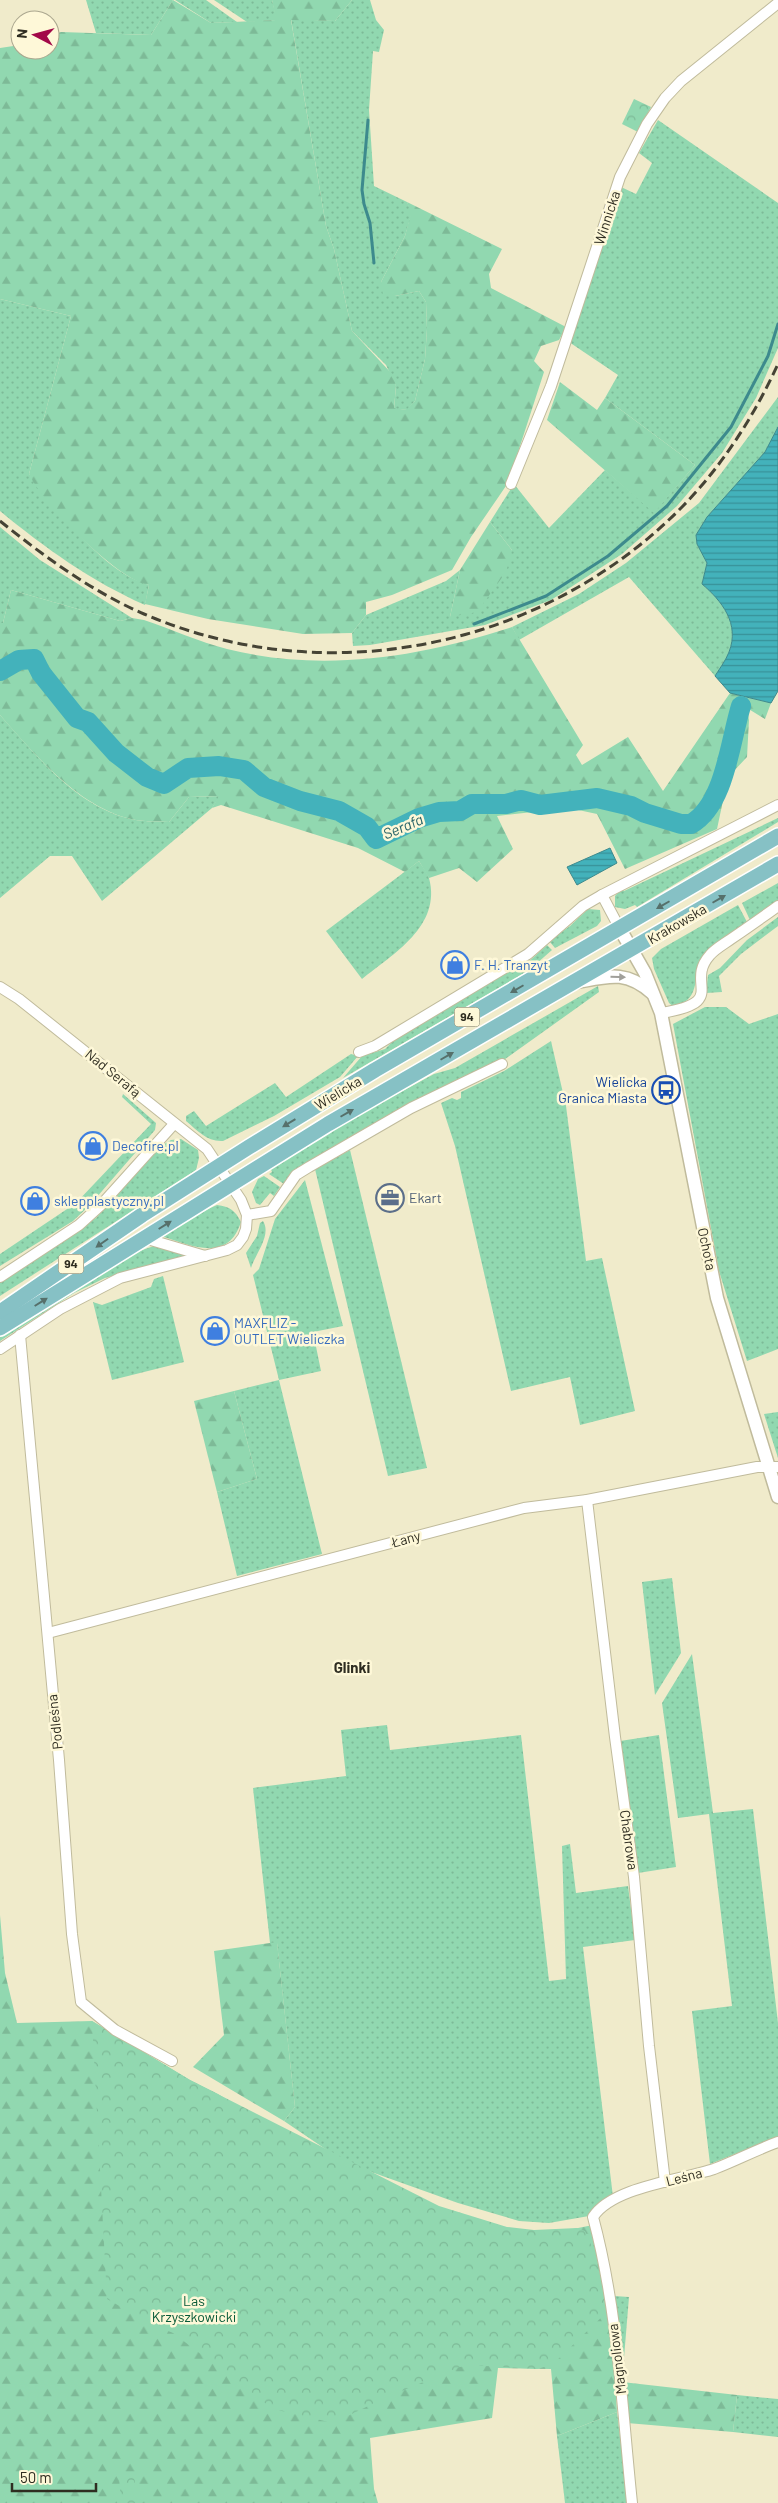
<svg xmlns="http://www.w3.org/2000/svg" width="778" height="2503" font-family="Barlow,sans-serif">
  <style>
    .grass { fill: url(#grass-dots) }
    .forest { fill: url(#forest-firs) }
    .park { fill: url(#park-crowns) }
    .water { fill: url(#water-rules); stroke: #3d8a8d }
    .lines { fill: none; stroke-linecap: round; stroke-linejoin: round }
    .stream { stroke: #3d8a8d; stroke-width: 3 }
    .river { stroke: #43b2bb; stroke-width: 20 }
    .minor-casing { stroke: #c0bb9c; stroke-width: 12 }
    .tertiary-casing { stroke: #c0bb9c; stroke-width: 15 }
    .primary-casing { stroke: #fff; stroke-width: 18 }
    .minor { stroke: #fff; stroke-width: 10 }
    .tertiary { stroke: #fff; stroke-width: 12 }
    .primary { stroke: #86c1c5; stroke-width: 15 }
    .rail { stroke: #454335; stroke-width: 3; stroke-dasharray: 10 5; stroke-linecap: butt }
    .oneway { fill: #56706b }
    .oneway2 { fill: #a1a09b }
    .labels { text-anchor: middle; stroke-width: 5; stroke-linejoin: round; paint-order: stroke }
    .shield { fill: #fef8d8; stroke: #6d6a58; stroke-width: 1 }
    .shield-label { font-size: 12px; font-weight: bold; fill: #2f2d21 }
    .street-label { font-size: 14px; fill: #2f2d21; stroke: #fef8d8 }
    .shop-label { font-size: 14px; fill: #366cbe; stroke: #fef8d8; text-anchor: start }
    .transit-label { font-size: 14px; fill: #164399; stroke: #fef8d8; text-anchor: end }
    .service-label { font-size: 14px; fill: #4e5e75; stroke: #fef8d8; text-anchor: start }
    .park-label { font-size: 14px; fill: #085a38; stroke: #fef8d8 }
    .water-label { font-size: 15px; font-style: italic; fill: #256166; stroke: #fef8d8 }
    .neighbourhood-label { font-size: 15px; font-weight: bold; fill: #2f2d21; stroke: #fef8d8 }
  </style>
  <defs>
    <pattern id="grass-dots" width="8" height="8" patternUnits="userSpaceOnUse" patternTransform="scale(1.25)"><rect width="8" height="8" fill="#91d8b0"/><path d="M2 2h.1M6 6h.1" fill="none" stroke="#7dba97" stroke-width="1.8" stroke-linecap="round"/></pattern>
    <pattern id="forest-firs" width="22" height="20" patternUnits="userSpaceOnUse" patternTransform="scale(1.25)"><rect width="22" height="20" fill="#91d8b0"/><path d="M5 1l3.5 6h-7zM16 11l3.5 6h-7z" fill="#7dba97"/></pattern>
    <pattern id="park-crowns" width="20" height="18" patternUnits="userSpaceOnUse" patternTransform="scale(1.25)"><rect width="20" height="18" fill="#91d8b0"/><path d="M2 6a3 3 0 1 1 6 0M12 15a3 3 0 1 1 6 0" fill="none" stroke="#7dba97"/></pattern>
    <pattern id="water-rules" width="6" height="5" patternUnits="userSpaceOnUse" patternTransform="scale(1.25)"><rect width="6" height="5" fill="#43b2bb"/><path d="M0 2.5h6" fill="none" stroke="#389198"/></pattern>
  </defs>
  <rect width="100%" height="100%" fill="#f0ebcb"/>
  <g class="grass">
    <path d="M86,0H173L151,35L96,33Z"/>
    <path d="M175,0H206L237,22L211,23Z"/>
    <path d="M214,0H272L277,20L247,22Z"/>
    <path d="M352,0H370L376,20L384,30L379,52L373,51L369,110L374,186L407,202L412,212L405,236L381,282L395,296L419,291L426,302L427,329L425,359L415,401L407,410L394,409L396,386L386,365L352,331L334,249L326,226L291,19L335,21Z"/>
    <path d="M658,120L778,203V348L756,398L722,453L677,506L622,554L551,600L485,625L370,645L353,646L352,633L366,615L446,581L460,570L450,617L512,550L490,522L514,484L549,528L605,470L654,512L695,465L605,398L618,375L569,342L621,187L636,194L652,163L639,153Z"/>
    <path d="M0,299L71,316L29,474C61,512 101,571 149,585L145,605C91,581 45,548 0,511Z"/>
    <path d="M778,397V427L765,452L707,517L696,535L697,544L707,563L702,584C722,601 740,624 729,652C726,660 720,668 715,676L629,577L519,640L512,627L579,594L626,563L699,503Z"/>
    <path d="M0,527L40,560L132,618L120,621L11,590L3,623H0Z"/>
    <path d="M0,715C35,754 74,804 127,818C140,822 156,821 169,822L189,797L220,796L212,808L102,901L72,856H50L0,898Z"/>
    <path d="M778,818V822L637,907L635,905L625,909L615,907V896L622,888L624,891Z"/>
    <path d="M419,861C422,866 427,872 429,878C442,926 393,954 362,979L326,931Z"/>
    <path d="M778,883V900L750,920L742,903Z"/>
    <path d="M738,905L747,922C734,932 715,941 705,954C689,975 705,997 674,1007L669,1003L654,969L652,958L661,949Z"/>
    <path d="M588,909L600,910L601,921L597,926L555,948L549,941L570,926Z"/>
    <path d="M778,917V926L741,954L719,976L722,992L706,993L708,975L720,968L747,940Z"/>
    <path d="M547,945L552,950L528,971L343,1078L362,1056L385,1049L400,1034L522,962L524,966Z"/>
    <path d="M598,986L599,992L501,1062L402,1109L295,1170L284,1184L269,1174L272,1172L270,1167L325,1133L434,1074L455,1068Z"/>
    <path d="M705,1007H726L749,1024L778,1014V1349L747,1361L719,1271L673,1024Z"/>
    <path d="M551,1041L566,1106L586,1261L602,1258L635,1411L580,1425L570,1377L511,1391L455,1146L441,1103L452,1098L457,1100L461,1098V1092L504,1071Z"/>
    <path d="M351,1054L358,1056L340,1077L274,1116L223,1141C207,1142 198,1131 186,1121V1116L194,1111L206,1126L275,1083L286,1097Z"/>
    <path d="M123,1094L156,1123L155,1130L89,1206L73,1221L0,1266V1254L76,1203L151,1124L122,1097Z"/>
    <path d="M181,1139L198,1150L199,1158L196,1170L0,1296V1281L96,1218L161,1146L171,1140Z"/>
    <path d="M350,1150L427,1468L388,1476L315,1169Z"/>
    <path d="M264,1176L280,1187L274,1196L270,1193L260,1205L256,1203L252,1192L258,1179Z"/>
    <path d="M305,1180L343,1326L313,1332L321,1371L279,1380L322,1554L237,1576L217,1492L257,1479L234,1391L279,1380L253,1275L259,1269L275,1219Z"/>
    <path d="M217,1205C230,1207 235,1210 241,1222C228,1263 192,1246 161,1236L199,1213Z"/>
    <path d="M263,1221C272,1235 255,1254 251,1268L246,1253L257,1236L260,1223Z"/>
    <path d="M154,1246L183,1252L184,1256L105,1278L74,1293L0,1341V1336C48,1304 98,1264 154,1246Z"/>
    <path d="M163,1276L184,1362L112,1380L93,1302L102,1305L151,1287L154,1279Z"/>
    <path d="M778,1412V1458L764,1414Z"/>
    <path d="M672,1578L681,1653L655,1695L642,1582Z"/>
    <path d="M692,1654L713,1813L753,1809L778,2023V2137L710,2164L692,2011L732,2006L709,1814L678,1818L662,1703Z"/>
    <path d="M387,1725L390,1750L521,1735L549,1981L566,1979L562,1846L570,1844L576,1893L628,1886L635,1940L583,1947L613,2197L589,2216L549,2223L519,2221L458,2203L346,2163L284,2121L295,2107L277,1943H270L253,1788L346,1776L341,1730Z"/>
    <path d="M659,1735L676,1867L638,1873L620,1741Z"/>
    <path d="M614,2296L629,2297L622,2382Z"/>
    <path d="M737,2395L778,2399V2437L733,2432Z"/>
    <path d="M617,2412L628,2503H565L557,2436Z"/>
  </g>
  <g class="forest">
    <path d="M173,0L211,23L276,20L272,0H352L335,21L291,20L326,226L334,249L352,331L393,375L396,386L394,408L406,410L415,401L425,359L427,329L426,302L419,291L395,296L383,295L381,282L405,236L411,213L407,202L502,249L489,274L491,288L566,327L559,340L541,346L534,361L544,372L508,483L471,537L452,570L392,595L366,602V615L352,633L303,634L208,619L145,604L149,585C145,584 139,583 135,580C105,565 43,504 29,474L71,316L0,299V48L20,45V50H50V36L61,32L151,35Z"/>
    <path d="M560,382L597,410L605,398L695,465L654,513L547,420Z"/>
    <path d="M490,522L512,550L506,572L477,612L450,617L460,570Z"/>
    <path d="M11,590L120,621L132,618L144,620C171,629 199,642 227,649C323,673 420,657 512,627L583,745L576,755L582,765L628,737L663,791L730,693L771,703L765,719L747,708L749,720L747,757L731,774L724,796L717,829L625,869L597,814L569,808L497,816L513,849L477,882L459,868L429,878L419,861L405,872L358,848L221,805L212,808L219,796L189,797L169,822C156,821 140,822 127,818C76,804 34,754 0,715V623H3Z"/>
    <path d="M234,1391L257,1479L217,1492L194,1401Z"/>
    <path d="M0,1915L5,1973L17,2023L92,2021L190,2080L218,2094L340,2171L472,2227L553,2233L598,2224L613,2349L617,2412L557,2436L551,2369L498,2368L492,2418L370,2438L374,2489L378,2503H0Z"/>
    <path d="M277,1942L295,2107L284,2121L193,2067L224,2035L214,1951Z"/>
    <path d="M622,2382L737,2395L733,2432L627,2423Z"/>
  </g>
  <g class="park">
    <path d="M634,99L651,107L638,132L622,124Z"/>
    <path d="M92,2021L190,2080L439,2206L507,2227L534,2230L577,2228L585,2231C598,2257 602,2284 607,2312L552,2365L537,2369L470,2365L460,2367L387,2397L333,2423L273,2409L173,2333L155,2326L107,2299Z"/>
    <path d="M119,2476H134L138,2503H121Z"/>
  </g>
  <g class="water">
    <path d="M778,427V691L771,703L730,693L715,676C720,668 726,660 729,652C740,624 722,601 702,584L707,563L697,544L696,535L707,517L765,452Z"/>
    <path d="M610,848L617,863L577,885L567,867Z"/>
  </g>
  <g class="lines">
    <g class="stream">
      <path d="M368,120L362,190L364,204L370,223L374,263"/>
      <path d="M474,624L546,596L608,556L667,506L731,427L768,356L778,324"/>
    </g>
    <path class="river" d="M0,671L19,660L34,659L41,673L77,718L88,722L116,753L147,777L164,784L188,768L219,766L244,770L264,787L300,801L339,811L367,827L376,839L419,818L439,812L460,811L472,804H506L521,800L540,805L597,798L631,806L645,813L681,824H691C725,805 730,741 741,706"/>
    <defs>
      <g id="minor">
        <path d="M511,484L551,386L620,177L647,124L665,98L681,81L778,3"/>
        <path d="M620,929L602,895L778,805"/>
        <path d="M0,987L19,999L207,1149L241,1200L247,1215L246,1229L243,1237L237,1245L227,1250L120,1278L60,1309L0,1349"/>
        <path d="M661,1013C730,1002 684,984 710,955C715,949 724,944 731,939C747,928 763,917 778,906"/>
        <path d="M359,1052L375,1046L528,954L583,906L602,895"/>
        <path d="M247,1215L271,1211L296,1175L309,1167L411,1108L502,1064"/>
        <path d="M144,1238L205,1256"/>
        <path d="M0,1277L79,1225L101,1205L174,1124"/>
        <path d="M20,1335L59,1760L72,1934L81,2002L115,2030L172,2061"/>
        <path d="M587,1500L615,1737L634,1877L649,2046L665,2182"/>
        <path d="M48,1633L524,1508L587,1500L757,1467H778"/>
        <path d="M632,2503C622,2408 618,2310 593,2217C612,2187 681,2180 714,2169C735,2161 756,2150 778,2142"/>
      </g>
      <g id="tertiary">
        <path d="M620,929L645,973L661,1013L717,1298L778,1497"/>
        <path d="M578,982C609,976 626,970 652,993"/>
      </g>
      <g id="primary">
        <path d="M0,1312L142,1215L249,1147L375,1070L778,836"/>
        <path d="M0,1328L328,1124L778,864"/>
      </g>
    </defs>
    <use href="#minor" class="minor-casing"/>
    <use href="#tertiary" class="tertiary-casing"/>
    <use href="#primary" class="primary-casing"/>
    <use href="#minor" class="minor"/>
    <use href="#tertiary" class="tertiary"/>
    <use href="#primary" class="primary"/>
    <path class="rail" d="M0,521C45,557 91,591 144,614C328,693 543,648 682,507C723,465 754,416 778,364"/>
  </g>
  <defs><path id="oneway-solid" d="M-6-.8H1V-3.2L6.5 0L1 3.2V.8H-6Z" transform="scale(1.25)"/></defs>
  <g class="oneway">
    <use href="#oneway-solid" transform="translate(719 899) rotate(-30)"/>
    <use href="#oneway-solid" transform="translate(663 905) rotate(150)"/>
    <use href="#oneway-solid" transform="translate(517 989) rotate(150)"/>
    <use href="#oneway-solid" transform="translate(447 1056) rotate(-30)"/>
    <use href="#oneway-solid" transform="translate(347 1113) rotate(-30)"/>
    <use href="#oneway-solid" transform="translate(289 1123) rotate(149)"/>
    <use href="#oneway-solid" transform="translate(165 1225) rotate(-32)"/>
    <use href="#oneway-solid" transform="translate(102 1243) rotate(145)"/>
    <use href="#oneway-solid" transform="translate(41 1302) rotate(-32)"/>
  </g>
  <use class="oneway2" href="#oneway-solid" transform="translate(618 977) rotate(2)"/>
  <defs>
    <symbol id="shop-ring" viewBox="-11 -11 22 22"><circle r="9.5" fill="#fef8d8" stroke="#3f7fe0" stroke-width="1.5"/><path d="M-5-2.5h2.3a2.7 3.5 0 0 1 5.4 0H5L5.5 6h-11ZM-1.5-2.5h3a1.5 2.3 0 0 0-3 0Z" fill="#3f7fe0"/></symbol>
    <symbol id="bus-ring" viewBox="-11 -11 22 22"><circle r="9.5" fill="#fef8d8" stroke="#1a4fb4" stroke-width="1.5"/><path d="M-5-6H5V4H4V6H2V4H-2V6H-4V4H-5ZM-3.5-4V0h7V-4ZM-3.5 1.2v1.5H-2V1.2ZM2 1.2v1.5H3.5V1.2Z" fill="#1a4fb4"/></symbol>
    <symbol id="office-ring" viewBox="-11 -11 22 22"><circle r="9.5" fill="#fef8d8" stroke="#5c6f8a" stroke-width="1.5"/><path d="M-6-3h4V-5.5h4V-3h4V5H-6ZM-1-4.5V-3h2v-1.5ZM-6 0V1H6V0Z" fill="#5c6f8a"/></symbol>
  </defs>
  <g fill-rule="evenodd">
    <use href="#shop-ring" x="439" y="949" width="32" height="32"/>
    <use href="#bus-ring" x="650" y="1074" width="32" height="32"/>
    <use href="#shop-ring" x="77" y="1130" width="32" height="32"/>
    <use href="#office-ring" x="374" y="1182" width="32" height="32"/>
    <use href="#shop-ring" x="19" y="1185" width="32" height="32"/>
    <use href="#shop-ring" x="199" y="1315" width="32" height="32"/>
  </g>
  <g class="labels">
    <g class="shield">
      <rect x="454.5" y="1007.5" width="25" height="19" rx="4"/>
      <rect x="58.5" y="1254.5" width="25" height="19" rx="4"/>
    </g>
    <g class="shield-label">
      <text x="467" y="1021">94</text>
      <text x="71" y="1268">94</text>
    </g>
    <g class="street-label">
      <text transform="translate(607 218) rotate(-72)" y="5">Winnicka</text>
      <text transform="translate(677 924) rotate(-30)" y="5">Krakowska</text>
      <text transform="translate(113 1073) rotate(39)" y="5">Nad Serafą</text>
      <text transform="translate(338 1093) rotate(-31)" y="5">Wielicka</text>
      <text transform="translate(707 1249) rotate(78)" y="5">Ochota</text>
      <text transform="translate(406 1539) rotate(-15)" y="5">Łany</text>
      <text transform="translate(55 1722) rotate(-96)" y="5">Podleśna</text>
      <text transform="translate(629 1840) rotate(82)" y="5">Chabrowa</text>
      <text transform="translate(684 2177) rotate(-15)" y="5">Leśna</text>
      <text transform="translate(617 2359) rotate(-97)" y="5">Magnoliowa</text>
    </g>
    <g class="shop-label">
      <text x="474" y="970">F. H. Tranzyt</text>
      <text x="112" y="1151">Decofire.pl</text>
      <text x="54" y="1206">sklepplastyczny.pl</text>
      <text x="234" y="1328">MAXFLIZ -<tspan x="234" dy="16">OUTLET Wieliczka</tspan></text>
    </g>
    <g class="transit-label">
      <text x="647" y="1087">Wielicka<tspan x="647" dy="16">Granica Miasta</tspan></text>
    </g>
    <g class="service-label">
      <text x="409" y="1203">Ekart</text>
    </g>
    <g class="park-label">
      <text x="194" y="2306">Las<tspan x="194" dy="16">Krzyszkowicki</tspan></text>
    </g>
    <g class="water-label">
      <text transform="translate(403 827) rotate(-23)" y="5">Serafa</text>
    </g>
    <g class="neighbourhood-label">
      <text x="352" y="1673">Glinki</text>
    </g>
  </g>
  <g transform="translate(35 35) rotate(276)"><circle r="24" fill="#fef8d8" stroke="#aba78f"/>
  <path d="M0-4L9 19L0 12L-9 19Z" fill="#a20948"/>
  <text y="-8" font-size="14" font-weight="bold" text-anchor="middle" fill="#2f2d21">N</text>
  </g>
  <path d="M12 2483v8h84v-8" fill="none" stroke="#2f2d21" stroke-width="2.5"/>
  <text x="20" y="2483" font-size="15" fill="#2f2d21" stroke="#fef8d8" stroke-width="4" paint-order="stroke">50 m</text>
</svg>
